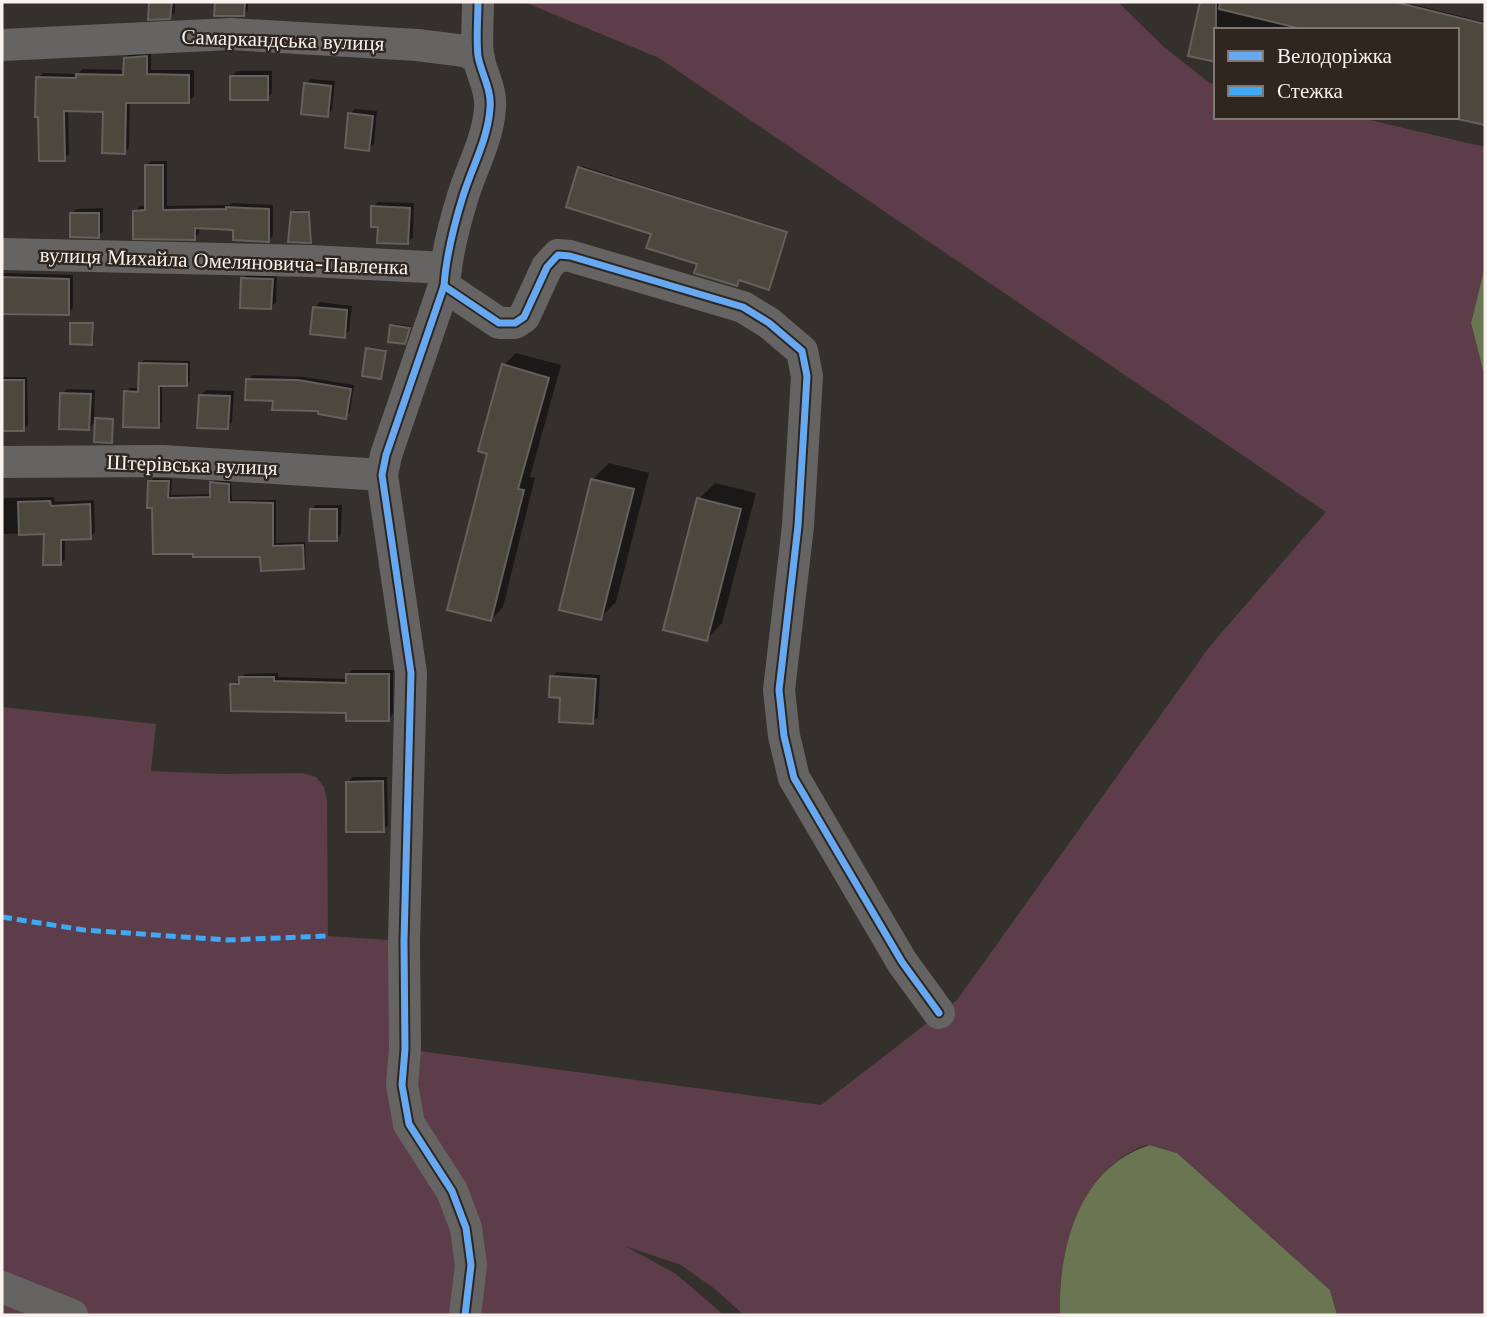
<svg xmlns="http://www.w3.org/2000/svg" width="1487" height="1317" font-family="'Libre Baskerville',serif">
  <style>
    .green { fill: #5d3d49 }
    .water { fill: #697651 }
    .shadow { fill: #0007 }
    .building { fill: #4c483e; stroke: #63615d; stroke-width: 2 }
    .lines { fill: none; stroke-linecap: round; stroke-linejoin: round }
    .minor { stroke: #666463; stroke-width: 32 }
    .quiet { stroke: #3fa9f5; stroke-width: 5; stroke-dasharray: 10 5; stroke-linecap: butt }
    .cycleway-casing { stroke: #2e261f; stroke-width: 11 }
    .cycleway { stroke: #66a8f1; stroke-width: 7 }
    .labels { text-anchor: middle; stroke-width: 5; stroke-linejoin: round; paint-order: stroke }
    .street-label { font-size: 21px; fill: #f9f3ef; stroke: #2e261f }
  </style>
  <rect width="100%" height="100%" fill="#34302c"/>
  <path class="green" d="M524,2H1118L1165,48L1210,83L1216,84V117H1357L1485,147V266L1471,323L1483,370L1485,372V1315H1337L1330,1290L1177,1153C1169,1151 1158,1146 1150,1145C1140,1145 1129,1153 1121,1158C1074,1192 1058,1260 1060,1315H744L715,1289L681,1265L625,1246L676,1274L724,1315H2V707L156,724L151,771L224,774L302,773L316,777L324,787L327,800L328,936L404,941L405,1049L821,1105L957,1000L1210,646L1326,512L659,58Z"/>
  <g class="water">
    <path d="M1485,266V372L1483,370L1471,323Z"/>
    <path d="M1150,1145L1177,1153L1330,1290L1337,1315H1060C1058,1248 1079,1167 1150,1145Z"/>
  </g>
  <g class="shadow">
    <path d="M151,2H175V12L169,17L150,18Z"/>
    <path d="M217,2H248V10L243,15H216Z"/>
    <path d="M1199,2H1403L1485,22V124L1457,117V30H1216L1202,3Z"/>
    <path d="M151,52V70H194V96L189,101H130L129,147L124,152L105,110L68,109L69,154L64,159L38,78L43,73L78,74L82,69L125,70L126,58L131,53Z"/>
    <path d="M237,71H272V93L267,98L232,76Z"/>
    <path d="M311,79L335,81L332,110L327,115L306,84Z"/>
    <path d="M355,109L377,111L374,144L369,149L350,114Z"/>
    <path d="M151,161H167V206L230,205L232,203L273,205V235L269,240L235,228L199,227V233L194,238L135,211L140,206H146V166Z"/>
    <path d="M582,166L788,231L771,286L769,288L700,263L653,233L580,168Z"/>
    <path d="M378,202L414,203L413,237L408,242L380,226L373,207Z"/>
    <path d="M103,208V231L98,236L72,214L77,209Z"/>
    <path d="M295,210L310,211L312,239L310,241L293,212Z"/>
    <path d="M2,273L73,275V308L68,313L2,312Z"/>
    <path d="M248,274H277L276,302L271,307L243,279Z"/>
    <path d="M320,302L352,306L349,331L344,336L315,307Z"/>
    <path d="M74,322H94V341L92,343L72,324Z"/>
    <path d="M394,324L411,326L406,340L392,326Z"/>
    <path d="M370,347L387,350L381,377L368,349Z"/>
    <path d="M516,353L561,365L530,477L535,478L503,607L491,620L489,453L504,365Z"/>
    <path d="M144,360L190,361V381L186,385L162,384V422L158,426L126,392L130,388H140V364Z"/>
    <path d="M252,375L304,377L354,385L350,412L345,417L275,399L248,380Z"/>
    <path d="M2,377H27L28,425L23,429L2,430Z"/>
    <path d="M67,389L95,390L94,421L96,419L114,421L112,441L96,421L89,428L62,394Z"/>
    <path d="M206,390L234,391L232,422L227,427L201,395Z"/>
    <path d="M609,463L649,473L616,602L600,618L561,608L593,479Z"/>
    <path d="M154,478L172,479L171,495L212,494V483L215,480L231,481L232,500H276V543L305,542L306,564L303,567L262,555L154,506L150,482Z"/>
    <path d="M715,483L756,493L722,623L707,639L699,499Z"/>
    <path d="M54,497L55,502L94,500L95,532L91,537L65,538V559L60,564L46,533L2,534V498Z"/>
    <path d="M316,505H342L341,534L336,540L311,510Z"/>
    <path d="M352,670H393V714L389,719L232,685L240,680L245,674L278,673V677L348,679L347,675Z"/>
    <path d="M557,672L600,675L598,717L592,722L562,696L552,677Z"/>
    <path d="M353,777H387L388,825L383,830L347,783Z"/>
  </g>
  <g class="building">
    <path d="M149,2H172L170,19L148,20Z"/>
    <path d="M215,2L245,3L244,16H214Z"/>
    <path d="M1200,2H1216V62L1188,56Z"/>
    <path d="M1220,2H1395L1485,24V125L1457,119V30H1306L1219,9Z"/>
    <path d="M147,56V74L189,75V103H126L125,154L102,153L103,112L64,111L65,161H39L38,117H35L36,77L76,78V74L123,75L124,58Z"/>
    <rect x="230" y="76" width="38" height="24"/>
    <path d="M304,83L331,86L328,117L301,114Z"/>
    <path d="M348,113L373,116L369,151L345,148Z"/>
    <path d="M145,165H163V210L226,209V207L269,209V242L233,240V230L195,228V240L133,239V211L145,210Z"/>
    <path d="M578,167L787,232L769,290L739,280L737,286L694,273L697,264L646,248L651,234L566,207Z"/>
    <path d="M371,206L410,208L408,244L377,243L378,227H371Z"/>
    <path d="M291,212H309L311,243L288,242Z"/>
    <path d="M70,213H99V238L70,237Z"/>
    <path d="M2,277L69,279V315L2,314Z"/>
    <path d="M241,278L273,279L271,309L240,308Z"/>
    <path d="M313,307L347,310L345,338L310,334Z"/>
    <path d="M70,323H93L92,345L70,344Z"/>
    <path d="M390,325L410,328L405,344L388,342Z"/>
    <path d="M366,348L386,351L381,379L362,376Z"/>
    <path d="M139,363L187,364V386H159V428L123,427L124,391L138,392Z"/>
    <path d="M502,364L549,378L518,489L524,490L491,621L447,610L487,454L478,451Z"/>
    <path d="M246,379L298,380L351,389L346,419L318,414V411L272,410L273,401L245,400Z"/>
    <rect x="2" y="380" width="22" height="51"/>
    <path d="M60,393L91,394L89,430L59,429Z"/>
    <path d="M199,395L230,396L228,429L197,428Z"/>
    <path d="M95,418L113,419L112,443L94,442Z"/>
    <path d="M591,479L634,489L601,620L559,610Z"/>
    <path d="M148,481H169L168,498L210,497V482L229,484V502L273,503V546L303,545L304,569L261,571L260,557H193V554H153L152,508H147Z"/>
    <path d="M697,498L741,509L707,641L663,630Z"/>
    <path d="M50,501L51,506L90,504L91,539L61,540V565H43L44,534L19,535L18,502Z"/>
    <path d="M310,509H337V541H309Z"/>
    <path d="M346,674H389V721H346V713L231,711L230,684H239V677H274V681L346,683Z"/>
    <path d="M550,676L596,679L593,724L559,722L560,698L549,697Z"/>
    <path d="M383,781L384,832H346V782Z"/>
  </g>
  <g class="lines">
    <g class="minor">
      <path d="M2,45L231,34L417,45L465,51L479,58"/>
      <path d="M2,254L310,261L446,268"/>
      <path d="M444,286L499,323H515L524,317L547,267L558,255L570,256L743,307L769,323L802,351L807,376L798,526L779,690L784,736L794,778L902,962L939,1013"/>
      <path d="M2,462L163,461L382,475"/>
      <path d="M2,1287L72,1315"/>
      <path d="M465,1315L471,1265L466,1228L452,1191L409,1124L402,1085L405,1049L404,941L411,673L382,475L386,455L444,286C446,256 454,225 463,196C472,167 488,139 490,108C492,90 481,73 478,56C476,38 478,20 478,2"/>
    </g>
    <path class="quiet" d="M2,917L84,930L227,940L328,936"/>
    <defs>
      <g id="cycleway">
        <path d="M444,286L499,323H515L524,317L547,267L558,255L570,256L743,307L769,323L802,351L807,376L798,526L779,690L784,736L794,778L902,962L939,1013"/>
        <path d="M465,1315L471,1265L466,1228L452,1191L409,1124L402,1085L405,1049L404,941L411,673L382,475L386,455L444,286C446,256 454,225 463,196C472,167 488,139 490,108C492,90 481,73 478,56C476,38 478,20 478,2"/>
      </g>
    </defs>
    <use href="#cycleway" class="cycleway-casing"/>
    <use href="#cycleway" class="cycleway"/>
  </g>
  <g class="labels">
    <g class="street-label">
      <text transform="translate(283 40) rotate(2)" y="7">Самаркандська вулиця</text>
      <text transform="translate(224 261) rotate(2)" y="7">вулиця Михайла Омеляновича-Павленка</text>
      <text transform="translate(192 465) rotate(2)" y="7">Штерівська вулиця</text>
    </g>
  </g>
  <rect width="1487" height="1317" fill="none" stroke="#f9f3ef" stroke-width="7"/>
  <rect x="1214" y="28" width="245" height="91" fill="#2e261f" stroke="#7f7872" stroke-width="2"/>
  <rect x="1228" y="51" width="35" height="10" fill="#66a8f1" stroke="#7f7872" stroke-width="2"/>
  <text x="1277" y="63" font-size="21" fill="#f9f3ef">Велодоріжка</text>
  <rect x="1228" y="86" width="35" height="10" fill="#3fa9f5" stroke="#7f7872" stroke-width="2"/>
  <text x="1277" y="98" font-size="21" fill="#f9f3ef">Стежка</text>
</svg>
